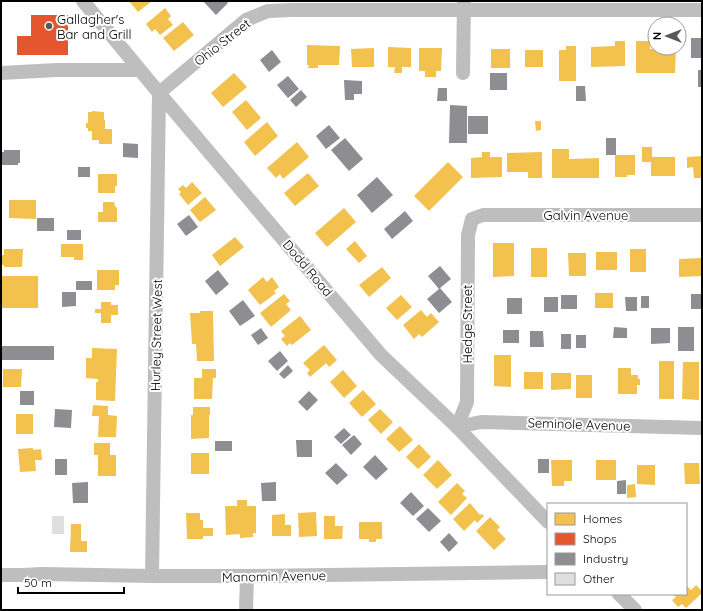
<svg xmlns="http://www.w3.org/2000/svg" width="703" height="611" font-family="Quicksand,sans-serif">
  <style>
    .homes { fill: #f2c14e }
    .shops { fill: #e4572e }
    .industry { fill: #8d8d92 }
    .building { fill: #dfdfdf }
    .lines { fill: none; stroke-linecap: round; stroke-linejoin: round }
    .minor { stroke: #bebebe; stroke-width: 14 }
    .poi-dot { fill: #595959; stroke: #fff; stroke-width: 1.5 }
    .labels { text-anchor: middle; stroke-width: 4; stroke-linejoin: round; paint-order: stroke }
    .poi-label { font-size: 13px; fill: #000; stroke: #fff; text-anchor: start }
    .street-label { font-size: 13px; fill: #000; stroke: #fff }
  </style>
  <rect width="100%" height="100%" fill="#fff"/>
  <g class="homes">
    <path d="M129,1H152L138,12Z"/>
    <path d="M165,8L171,16L168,19L173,25L160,35L155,29L152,32L146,24Z"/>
    <path d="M183,22L194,35L174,51L163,38Z"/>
    <path d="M615,41H625V66L591,67V47L615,46Z"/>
    <path d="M636,41H650V49L676,48L675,73H636Z"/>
    <path d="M307,45L340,46L339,65H318V68H308L309,65H307Z"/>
    <path d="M566,46H576V81H559V50H566Z"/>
    <path d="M388,47L411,48V67H402V73H394L395,67H388Z"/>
    <path d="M374,48V67H352L351,49Z"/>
    <path d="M419,48H442L441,71H436V77H425V71H419Z"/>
    <rect x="491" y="49" width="19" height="19"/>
    <rect x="525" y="50" width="18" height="17"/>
    <path d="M234,73L247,87L223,107L211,93Z"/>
    <path d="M246,100L261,118L247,130L232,112Z"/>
    <path d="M92,111L104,112V120H105V129H112V144H99V140H92V131H88V128H86V123H88V112H92Z"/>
    <path d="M535,121H541V130L536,131Z"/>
    <path d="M267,122L278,136L255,156L244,142Z"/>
    <path d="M297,142L309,157L283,179L280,174L276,178L267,168Z"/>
    <path d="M642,147H652V157H675V176H651V162H642Z"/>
    <path d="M552,149H569V159L599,158V178H552Z"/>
    <path d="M482,152H490V157H502V177L471,178V158L482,157Z"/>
    <path d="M542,152V178H528V172H507V153Z"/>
    <path d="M615,155H635V175H627V177H615Z"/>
    <path d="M702,156V178H694L693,167L687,168V157Z"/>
    <path d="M448,162L463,177L429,211L414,196Z"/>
    <path d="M308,173L319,186L295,206L284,193Z"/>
    <path d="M98,174H117V186H115V193H98Z"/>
    <path d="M192,182L202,193L188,205L179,194L181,192L178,189L183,185L186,188Z"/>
    <path d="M205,197L216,210L200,222L190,210Z"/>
    <path d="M9,200H36V219L9,218Z"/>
    <path d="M103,202H114L115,206L117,208V222H98V212H103Z"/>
    <path d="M344,208L356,222L327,247L315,233Z"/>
    <path d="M235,237L244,247L220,266L212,255Z"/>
    <path d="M355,241L367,256L359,263L346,249Z"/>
    <path d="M493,243H514V276L493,277Z"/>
    <path d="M61,244H83V260H74V257H61Z"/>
    <rect x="531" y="248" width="16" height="29"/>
    <path d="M4,249H23L22,267H4V265H1V255H4Z"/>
    <rect x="630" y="249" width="16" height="23"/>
    <rect x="596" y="252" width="21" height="18"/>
    <path d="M568,253H586V276H569Z"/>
    <path d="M702,258V276L679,277V259Z"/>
    <path d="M382,267L391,278L369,297L359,285Z"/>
    <path d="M97,270H119V285H115V290H97Z"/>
    <rect x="1" y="276" width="37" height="32"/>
    <path d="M263,277L267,282L272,277L279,287L274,291L276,293L260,305L248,290Z"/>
    <rect x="595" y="293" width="18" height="15"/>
    <path d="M284,294L290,301L286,304L291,310L271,327L260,313Z"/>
    <path d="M401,295L412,307L397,320L386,308Z"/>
    <path d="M101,302H111V305H118V315H111V323H101V313H95V309H101Z"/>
    <path d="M421,310L427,317L431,313L439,322L422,337L419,334L414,339L403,325Z"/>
    <path d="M200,311H213L214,361H197L196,344H192L190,313H200Z"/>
    <path d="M300,316L311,330L292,345L290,343L287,346L281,339L285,336L281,331Z"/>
    <path d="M324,345L337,360L329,367L326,363L310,377L307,373L310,370L303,363Z"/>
    <path d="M92,348L117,349L115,401L96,400V382H98V379L86,378V358H92Z"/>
    <path d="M494,355H511V387L494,386Z"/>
    <rect x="659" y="361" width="15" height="38"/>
    <path d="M683,362H699V400L682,399Z"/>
    <path d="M618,368H631V375H638V379H640V385H637V394H618Z"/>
    <path d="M3,369H22L21,387H3Z"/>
    <path d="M202,369H216V378H213L212,399H194V378H202Z"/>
    <path d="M343,370L357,386L344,398L330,382Z"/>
    <rect x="524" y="372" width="19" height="17"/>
    <path d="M551,373H571V389L551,390Z"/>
    <rect x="576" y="375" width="16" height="23"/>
    <path d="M363,390L376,404L362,417L349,403Z"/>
    <path d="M93,405L108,406V415L117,416L116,437H98L99,416H92Z"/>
    <path d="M193,407H210V415H209V438L191,439V415H193Z"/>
    <path d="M380,409L393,422L381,434L368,420Z"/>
    <rect x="16" y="414" width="17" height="20"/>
    <path d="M400,426L413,440L399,452L386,439Z"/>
    <path d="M94,443H110V455H116V476H98V455H94Z"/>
    <path d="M419,444L431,457L418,469L406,457Z"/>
    <path d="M33,448V450L41,449L42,460H35L36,471L20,472L18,449Z"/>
    <rect x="191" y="453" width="18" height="21"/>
    <path d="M438,460L452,475L437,489L423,475Z"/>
    <path d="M551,460H572V481H564V486H552Z"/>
    <rect x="596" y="460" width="20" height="20"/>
    <path d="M684,463H699L700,484H685Z"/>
    <path d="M637,465H655V485L637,484Z"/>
    <path d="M457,483L465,491L462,494L467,498L451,515L438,502Z"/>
    <path d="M635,484L636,497L627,498V485Z"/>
    <path d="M237,500H247V506H256V533H253V537L240,538V534L226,535L225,506H237Z"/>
    <path d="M470,503L480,515L482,514L484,516L477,523L475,520L464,531L453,519Z"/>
    <path d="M316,512L317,536L299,537L298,513Z"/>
    <path d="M186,513H200V520H203V528H213V536H203V539H187Z"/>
    <path d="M285,514V525H291V536H272V515Z"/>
    <path d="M324,516H335V526H343L342,539H324Z"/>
    <path d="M490,517L500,527L497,530L506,539L494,550L476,531Z"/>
    <path d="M359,522H382V539H376V542H369V539H359Z"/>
    <path d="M71,524H81V541H87V552H70Z"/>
    <path d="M686,585L691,590L696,585L702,591V593L686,608L682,604L678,607L672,600L676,597L673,594H686Z"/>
  </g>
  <path class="shops" d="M31,15H68V55H17V36H31Z"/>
  <g class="industry">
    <path d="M203,1H226L228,3L216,15Z"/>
    <rect x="691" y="38" width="11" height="20"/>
    <path d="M272,50L281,62L269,72L260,60Z"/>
    <rect x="698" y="70" width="4" height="17"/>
    <rect x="490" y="73" width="17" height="17"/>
    <path d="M288,76L299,89L288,98L277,85Z"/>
    <path d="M344,80L362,81V94H354V100H345Z"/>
    <path d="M576,86H585L586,101H576Z"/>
    <path d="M438,88H447V101H437Z"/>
    <path d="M301,90L307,97L296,107L290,100Z"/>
    <path d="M450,105L467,106V143H449Z"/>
    <rect x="468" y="116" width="20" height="18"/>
    <path d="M329,125L340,138L326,149L316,136Z"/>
    <path d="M345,138L363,159L349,171L331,150Z"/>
    <rect x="606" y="138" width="10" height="17"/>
    <path d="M123,143L138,144V158L123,157Z"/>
    <path d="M4,150H20V163H18V165H1V152H4Z"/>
    <rect x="78" y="167" width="12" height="10"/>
    <path d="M377,177L393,195L372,213L357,195Z"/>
    <path d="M405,211L413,221L392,239L384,229Z"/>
    <path d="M189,215L198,227L186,236L177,224Z"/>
    <rect x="37" y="218" width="17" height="13"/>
    <rect x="67" y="230" width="14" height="10"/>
    <path d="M440,266L451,279L440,288L452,302L439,313L427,299L439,289L428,276Z"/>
    <path d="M218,270L229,284L216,295L205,281Z"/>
    <rect x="76" y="281" width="16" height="9"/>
    <path d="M62,292H76V306L62,307Z"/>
    <rect x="691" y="294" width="11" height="15"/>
    <rect x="561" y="295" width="16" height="14"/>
    <rect x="641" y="296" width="8" height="12"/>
    <rect x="544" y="297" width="14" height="15"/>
    <path d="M625,297H637V311H626Z"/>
    <rect x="507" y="298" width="15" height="16"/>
    <path d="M243,300L255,316L240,326L229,311Z"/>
    <path d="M614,327L627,328V338H613Z"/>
    <rect x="678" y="327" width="16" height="24"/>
    <path d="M261,328L268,338L258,345L251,335Z"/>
    <path d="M651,328H670V343L651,344Z"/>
    <rect x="503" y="330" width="16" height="13"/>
    <path d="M530,331H543L544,347H530Z"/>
    <rect x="561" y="334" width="10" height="15"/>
    <rect x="576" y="335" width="10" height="13"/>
    <rect x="1" y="346" width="53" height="14"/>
    <path d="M280,351L288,361L277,371L268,361Z"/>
    <path d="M288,365L293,371L284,379L279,374Z"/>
    <rect x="20" y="391" width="14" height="14"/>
    <path d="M309,391L318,400L307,411L298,402Z"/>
    <path d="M55,409L72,410L71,428L54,427Z"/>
    <path d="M344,428L351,435L341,444L334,437Z"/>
    <path d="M354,435L362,444L351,455L342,445Z"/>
    <path d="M296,440H312V457H297Z"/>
    <rect x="215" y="441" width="17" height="10"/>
    <path d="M375,455L388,469L376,480L363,467Z"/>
    <rect x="55" y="459" width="12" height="16"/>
    <rect x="538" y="459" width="11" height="14"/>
    <path d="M336,463L348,475L337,485L325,473Z"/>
    <path d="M626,480V494H617V481Z"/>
    <path d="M88,482V503H73L72,483Z"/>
    <path d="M276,482V501H262L261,483Z"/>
    <path d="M411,492L424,506L413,516L400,503Z"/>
    <path d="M428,508L441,521L429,532L416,519Z"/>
    <path d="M449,533L458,543L449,552L440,542Z"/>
  </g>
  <rect class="building" x="52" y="516" width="12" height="18"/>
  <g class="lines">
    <g class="minor">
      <path d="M83,1L159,93L381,355L457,427L548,522"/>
      <path d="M1,73L57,70H139"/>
      <path d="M463,73L464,1"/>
      <path d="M457,427L467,402L468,235L472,219L483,215H702"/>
      <path d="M457,427L481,422L702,428"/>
      <path d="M1,575H22L42,574L152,576H247L548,572"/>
      <path d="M152,576L159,93L246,20L268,11L292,10H702"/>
      <path d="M619,594L635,610"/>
      <path d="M246,610L247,576"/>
    </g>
  </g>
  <circle class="poi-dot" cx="49" cy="26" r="4"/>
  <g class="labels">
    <g class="poi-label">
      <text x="57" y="24">Gallagher's<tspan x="57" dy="15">Bar and Grill</tspan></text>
    </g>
    <g class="street-label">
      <text transform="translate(222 42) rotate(-38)" y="5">Ohio Street</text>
      <text x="586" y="220">Galvin Avenue</text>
      <text transform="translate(308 268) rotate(50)" y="5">Dodd Road</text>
      <text transform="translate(467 324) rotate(-90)" y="5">Hedge Street</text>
      <text transform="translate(156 335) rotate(-89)" y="5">Hurley Street West</text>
      <text transform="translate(579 424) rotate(2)" y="5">Seminole Avenue</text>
      <text transform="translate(274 576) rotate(-1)" y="5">Manomin Avenue</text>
    </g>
  </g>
  <rect width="703" height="611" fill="none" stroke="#000000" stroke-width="4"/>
  <rect x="547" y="503" width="140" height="92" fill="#ffffff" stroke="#999999"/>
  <rect x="555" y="513" width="20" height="12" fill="#f2c14e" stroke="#999999"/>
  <text x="583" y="523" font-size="12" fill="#000000">Homes</text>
  <rect x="555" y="533" width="20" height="12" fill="#e4572e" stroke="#999999"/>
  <text x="583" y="543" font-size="12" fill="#000000">Shops</text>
  <rect x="555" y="553" width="20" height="12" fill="#8d8d92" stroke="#999999"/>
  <text x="583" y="563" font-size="12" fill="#000000">Industry</text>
  <rect x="555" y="573" width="20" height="12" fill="#dfdfdf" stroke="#999999"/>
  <text x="583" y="583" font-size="12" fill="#000000">Other</text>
  <g transform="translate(667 36) rotate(270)"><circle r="19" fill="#ffffff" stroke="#999999"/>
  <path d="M0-3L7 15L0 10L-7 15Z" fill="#595959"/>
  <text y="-6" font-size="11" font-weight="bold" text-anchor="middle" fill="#000000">N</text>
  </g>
  <path d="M18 587v6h106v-6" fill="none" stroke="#000000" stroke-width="2"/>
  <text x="24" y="587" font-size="12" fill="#000000" stroke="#ffffff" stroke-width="3" paint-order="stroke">50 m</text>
</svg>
